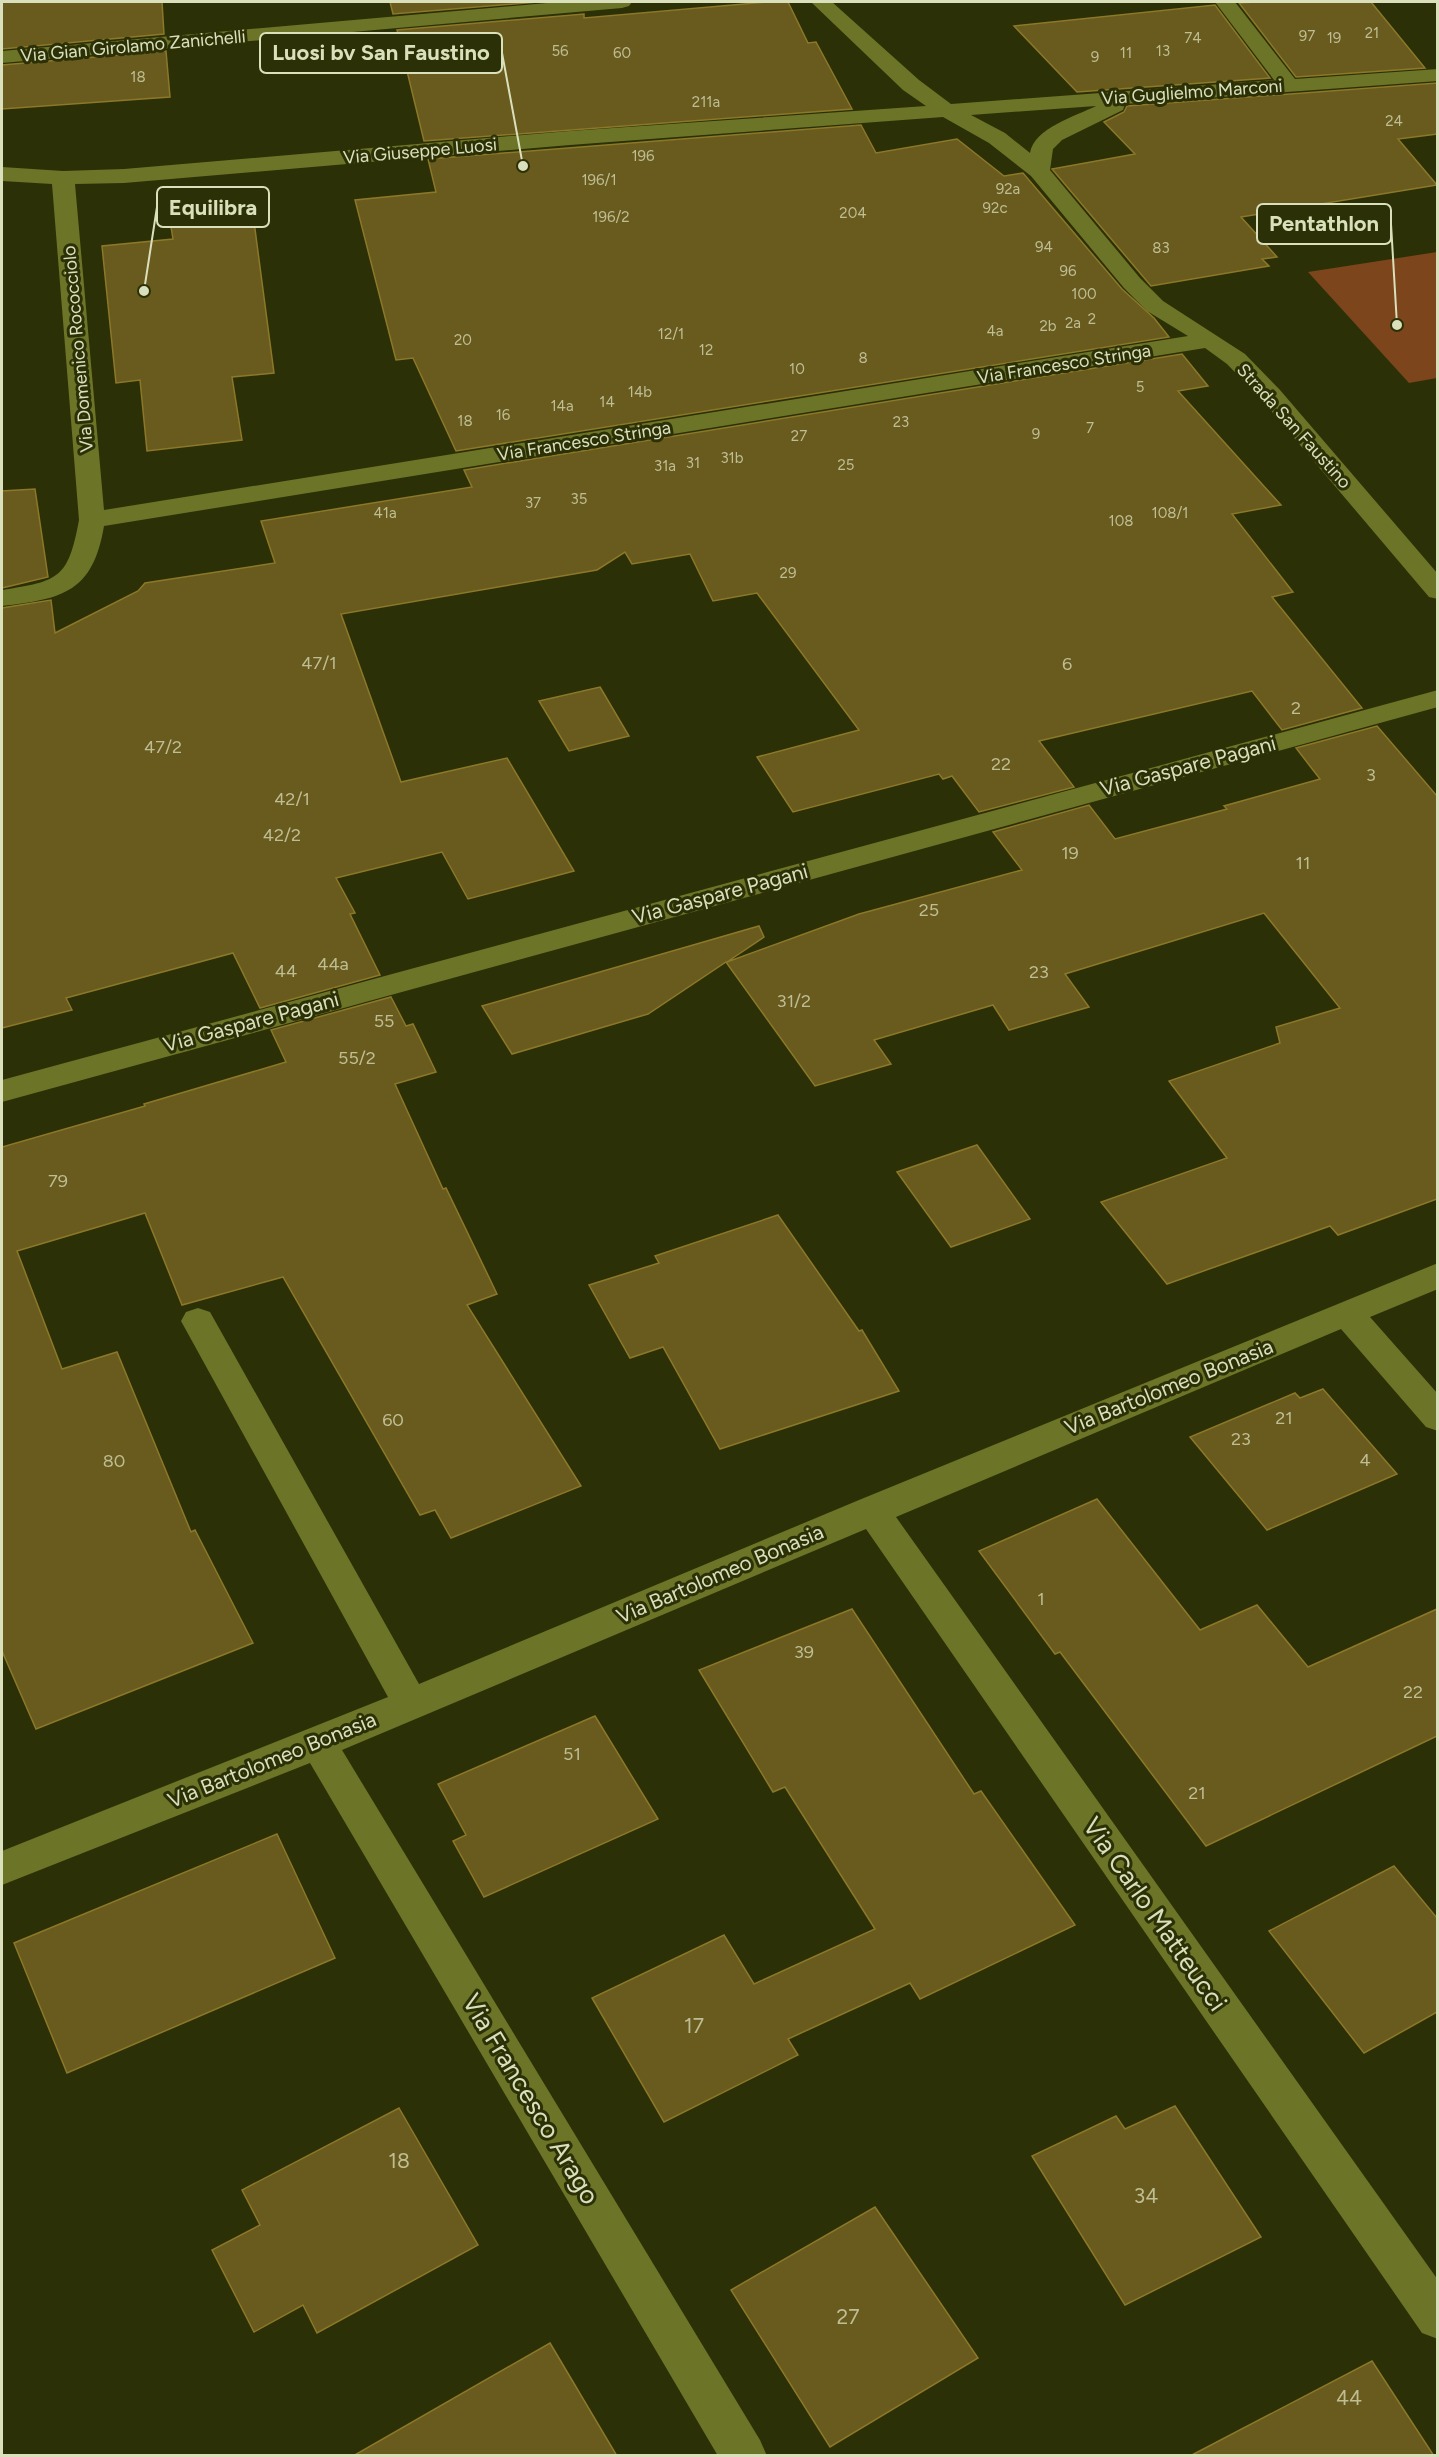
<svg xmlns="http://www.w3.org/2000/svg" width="1439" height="2457" font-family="Figtree,sans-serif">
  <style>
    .green { fill: #7c451c }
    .building { fill: #695a1e; stroke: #8c7829; stroke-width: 1.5 }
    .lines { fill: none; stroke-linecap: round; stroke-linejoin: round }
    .minor { fill: #6c7427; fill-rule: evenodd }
    .labels { text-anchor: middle; stroke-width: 6; stroke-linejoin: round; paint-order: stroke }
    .far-number-label { font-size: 15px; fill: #bebe94 }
    .far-street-label { font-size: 18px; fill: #dae0bb; stroke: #2c3006 }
    .number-label { font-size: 18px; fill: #bebe94 }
    .street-label { font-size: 21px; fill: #dae0bb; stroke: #2c3006 }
    .near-number-label { font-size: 21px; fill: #bebe94 }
    .near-street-label { font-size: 26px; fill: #dae0bb; stroke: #2c3006 }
    .leader { fill: none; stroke: #dae0bb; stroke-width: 2 }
    .callout-dot { fill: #dae0bb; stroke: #2c3006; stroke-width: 2 }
    .callout { fill: #2c3006; stroke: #dae0bb; stroke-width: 2 }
    .callout-label { font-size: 22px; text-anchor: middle; font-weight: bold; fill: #dae0bb }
  </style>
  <rect width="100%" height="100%" fill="#2c3006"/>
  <path class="green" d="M1437,252V378L1409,383L1308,272Z"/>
  <g class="building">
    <path d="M2,2H162L164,34L2,49Z"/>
    <path d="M390,2H538L393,14Z"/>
    <path d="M767,2H788L808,43L816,42L852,109L424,141L397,30L584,14V18Z"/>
    <path d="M1257,2H1371L1425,68L1296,77L1239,3Z"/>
    <path d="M1215,5L1270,78L1077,92L1014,26Z"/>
    <path d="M166,51L170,97L2,109V65Z"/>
    <path d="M1437,83V134L1398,139L1437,185L1241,217L1277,257L1262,259L1269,266L1151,286L1052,169L1135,154L1104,122L1124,112L1127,106Z"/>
    <path d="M861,125L876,153L957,139L1004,176L1023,173L1122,289L1154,318L1169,337L456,451L413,358L396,360L355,200L436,192L428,159Z"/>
    <path d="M253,214L274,373L232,377L242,440L147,451L140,380L116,383L102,246L173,239L170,221Z"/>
    <path d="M1182,354L1208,386L1178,391L1281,505L1232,514L1293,592L1272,597L1362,708L1282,730L1252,691L1039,741L1074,787L979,812L952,776L943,779L939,774L793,812L757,757L859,730L757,593L713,601L690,554L632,564L625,552L597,570L341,614L401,782L507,758L574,871L468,899L442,852L336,878L355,913L350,914L380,975L260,1008L233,953L66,998L72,1010L2,1028V608L51,600L55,633L138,591L145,583L275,563L261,521L472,487L464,470Z"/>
    <path d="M35,489L48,577L2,588V491Z"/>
    <path d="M600,687L629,736L569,751L539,701Z"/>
    <path d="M1377,726L1437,796V1199L1338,1235L1330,1226L1167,1284L1101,1202L1227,1158L1169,1081L1280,1043L1276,1027L1340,1008L1264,913L1065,974L1089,1007L1009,1030L993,1005L874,1040L891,1064L815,1086L726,962L648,1014L512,1054L482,1006L759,926L764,937L727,962L859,914L1022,870L993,832L1089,805L1115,839L1227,809L1224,806L1320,779L1296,748Z"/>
    <path d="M391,997L406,1026L413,1024L436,1072L395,1084L443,1189L446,1188L497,1294L467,1305L581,1486L451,1538L435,1510L420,1515L283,1277L182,1305L145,1213L17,1251L62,1369L117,1352L191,1532L195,1530L253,1643L36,1729L2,1651V1147L145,1106L144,1104L286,1062L271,1030Z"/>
    <path d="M977,1145L1030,1219L951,1247L897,1172Z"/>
    <path d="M778,1215L859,1331L862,1330L899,1391L720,1449L663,1347L630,1358L589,1285L659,1263L655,1256Z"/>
    <path d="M1323,1389L1397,1474L1267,1530L1190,1437L1295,1393L1300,1398Z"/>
    <path d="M1097,1499L1200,1630L1257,1605L1308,1667L1437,1609V1736L1206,1846L1060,1652L1055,1654L979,1551Z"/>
    <path d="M852,1609L974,1794L981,1791L1075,1925L920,1999L910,1983L788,2039L798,2055L664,2122L592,1998L724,1935L754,1984L875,1929L785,1787L773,1792L699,1670Z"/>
    <path d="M595,1716L658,1819L484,1897L453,1841L466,1835L438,1784Z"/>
    <path d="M277,1834L335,1958L67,2073L14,1943Z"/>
    <path d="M1394,1866L1437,1918V2012L1364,2053L1269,1931Z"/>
    <path d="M1175,2106L1261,2237L1125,2305L1032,2156L1116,2116L1125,2129Z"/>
    <path d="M399,2108L478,2245L317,2333L303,2305L254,2332L212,2250L260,2225L242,2190Z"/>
    <path d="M875,2207L978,2358L830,2447L731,2290Z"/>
    <path d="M550,2343L617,2456H353Z"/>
    <path d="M1372,2361L1434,2456H1190Z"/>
  </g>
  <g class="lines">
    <g class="minor">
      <path d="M558,2H632L629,6L622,8L2,63V51Z"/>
      <path d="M811,2H832L919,80L951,104L1274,80L1215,2H1235L1295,79L1438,69V81L1125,104L1123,110L1062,140L1053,149L1050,170L1140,278L1163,301L1245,354L1280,390L1438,574V599L1429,597L1262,400L1227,364L1205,348L104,526C93,592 63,599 2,606V590C59,581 68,579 79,520L52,184L2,181V167L63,171L124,169L570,131L926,106L903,90ZM1096,106C1076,116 1034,128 1030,153L1005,133L971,115ZM943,117L989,143L1031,176L1124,288L1147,311L1188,336L104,510L75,184L124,183L570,145Z"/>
      <path d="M1438,690V707L2,1102V1080Z"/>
      <path d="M1438,1263V1289L1370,1317L1438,1394V1431L1426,1427L1341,1329L896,1517L1438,2280V2339L1422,2333L866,1529L342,1750L760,2440L767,2456H718L310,1763L2,1885V1851L388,1697L181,1321L186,1312L198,1308L210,1312L419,1684L859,1500Z"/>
    </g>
  </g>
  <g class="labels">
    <g class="far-number-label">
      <text x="1372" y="38">21</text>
      <text x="1307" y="41">97</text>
      <text x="1193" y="43">74</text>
      <text x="1334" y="43">19</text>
      <text x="560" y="56">56</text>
      <text x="1163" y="56">13</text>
      <text x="622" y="58">60</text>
      <text x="1126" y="58">11</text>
      <text x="1095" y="62">9</text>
      <text x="138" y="82">18</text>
      <text x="706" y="107">211a</text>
      <text x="1394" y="126">24</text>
      <text x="643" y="161">196</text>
      <text x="599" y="185">196/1</text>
      <text x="1008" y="194">92a</text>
      <text x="995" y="213">92c</text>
      <text x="853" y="218">204</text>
      <text x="611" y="222">196/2</text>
      <text x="1044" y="252">94</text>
      <text x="1161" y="253">83</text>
      <text x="1068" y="276">96</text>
      <text x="1084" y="299">100</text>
      <text x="1092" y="324">2</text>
      <text x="1073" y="328">2a</text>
      <text x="1048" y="331">2b</text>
      <text x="995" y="336">4a</text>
      <text x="671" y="339">12/1</text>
      <text x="463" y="345">20</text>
      <text x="706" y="355">12</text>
      <text x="863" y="363">8</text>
      <text x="797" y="374">10</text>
      <text x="1140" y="392">5</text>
      <text x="640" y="397">14b</text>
      <text x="607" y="407">14</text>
      <text x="562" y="411">14a</text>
      <text x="503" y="420">16</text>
      <text x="465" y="426">18</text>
      <text x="901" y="427">23</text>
      <text x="1090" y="433">7</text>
      <text x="1036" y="439">9</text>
      <text x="799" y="441">27</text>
      <text x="732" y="463">31b</text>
      <text x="693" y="468">31</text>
      <text x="846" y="470">25</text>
      <text x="665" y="471">31a</text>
      <text x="579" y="504">35</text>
      <text x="533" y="508">37</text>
      <text x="385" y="518">41a</text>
      <text x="1170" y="518">108/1</text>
      <text x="1121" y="526">108</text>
      <text x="788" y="578">29</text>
    </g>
    <g class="far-street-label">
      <text transform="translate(133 46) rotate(-5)" y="6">Via Gian Girolamo Zanichelli</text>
      <text transform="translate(1192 92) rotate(-4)" y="6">Via Guglielmo Marconi</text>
      <text transform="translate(420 151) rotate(-5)" y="6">Via Giuseppe Luosi</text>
      <text transform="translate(78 349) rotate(-95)" y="6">Via Domenico Rococciolo</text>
      <text transform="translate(1064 364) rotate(-9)" y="6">Via Francesco Stringa</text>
      <text transform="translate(1294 426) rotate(48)" y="6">Strada San Faustino</text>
      <text transform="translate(584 441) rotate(-9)" y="6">Via Francesco Stringa</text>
    </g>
    <g class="number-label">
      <text x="319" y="669">47/1</text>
      <text x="1067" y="670">6</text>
      <text x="1296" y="714">2</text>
      <text x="163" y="753">47/2</text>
      <text x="1001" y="770">22</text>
      <text x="1371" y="781">3</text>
      <text x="292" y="805">42/1</text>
      <text x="282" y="841">42/2</text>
      <text x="1070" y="859">19</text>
      <text x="1303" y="869">11</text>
      <text x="929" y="916">25</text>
      <text x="333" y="970">44a</text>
      <text x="286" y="977">44</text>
      <text x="1039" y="978">23</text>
      <text x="794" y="1007">31/2</text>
      <text x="384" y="1027">55</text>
      <text x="357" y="1064">55/2</text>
      <text x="58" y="1187">79</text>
      <text x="1284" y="1424">21</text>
      <text x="393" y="1426">60</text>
      <text x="1241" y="1445">23</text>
      <text x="1365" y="1466">4</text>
      <text x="114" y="1467">80</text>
      <text x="1041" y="1605">1</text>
      <text x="804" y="1658">39</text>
      <text x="1413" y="1698">22</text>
      <text x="572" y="1760">51</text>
      <text x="1197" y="1799">21</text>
    </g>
    <g class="street-label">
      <text transform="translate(1188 766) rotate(-15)" y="7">Via Gaspare Pagani</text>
      <text transform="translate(720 894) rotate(-15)" y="7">Via Gaspare Pagani</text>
      <text transform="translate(251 1022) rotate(-15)" y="7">Via Gaspare Pagani</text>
      <text transform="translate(1169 1387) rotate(-22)" y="7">Via Bartolomeo Bonasia</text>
      <text transform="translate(720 1574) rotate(-23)" y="7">Via Bartolomeo Bonasia</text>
      <text transform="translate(272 1760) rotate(-22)" y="7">Via Bartolomeo Bonasia</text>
    </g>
    <g class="near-number-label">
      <text x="694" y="2033">17</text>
      <text x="399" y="2168">18</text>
      <text x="1146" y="2203">34</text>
      <text x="848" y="2324">27</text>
      <text x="1349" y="2405">44</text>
    </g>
    <g class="near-street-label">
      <text transform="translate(1155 1914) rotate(55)" y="9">Via Carlo Matteucci</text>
      <text transform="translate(531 2099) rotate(59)" y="9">Via Francesco Arago</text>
    </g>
  </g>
  <path class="leader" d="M523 166L502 53M144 291L157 207M1397 325L1391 224"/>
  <g class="callout-dot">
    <circle cx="523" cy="166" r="6"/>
    <circle cx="144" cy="291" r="6"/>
    <circle cx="1397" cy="325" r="6"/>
  </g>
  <g class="callout">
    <rect x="260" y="33" width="242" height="40" rx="6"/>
    <rect x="157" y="187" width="112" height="40" rx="6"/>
    <rect x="1257" y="204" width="134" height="40" rx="6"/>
  </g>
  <g class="callout-label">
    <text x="381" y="60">Luosi bv San Faustino</text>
    <text x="213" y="215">Equilibra</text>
    <text x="1324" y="231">Pentathlon</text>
  </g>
  <rect width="1439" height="2457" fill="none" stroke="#dae0bb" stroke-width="6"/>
</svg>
